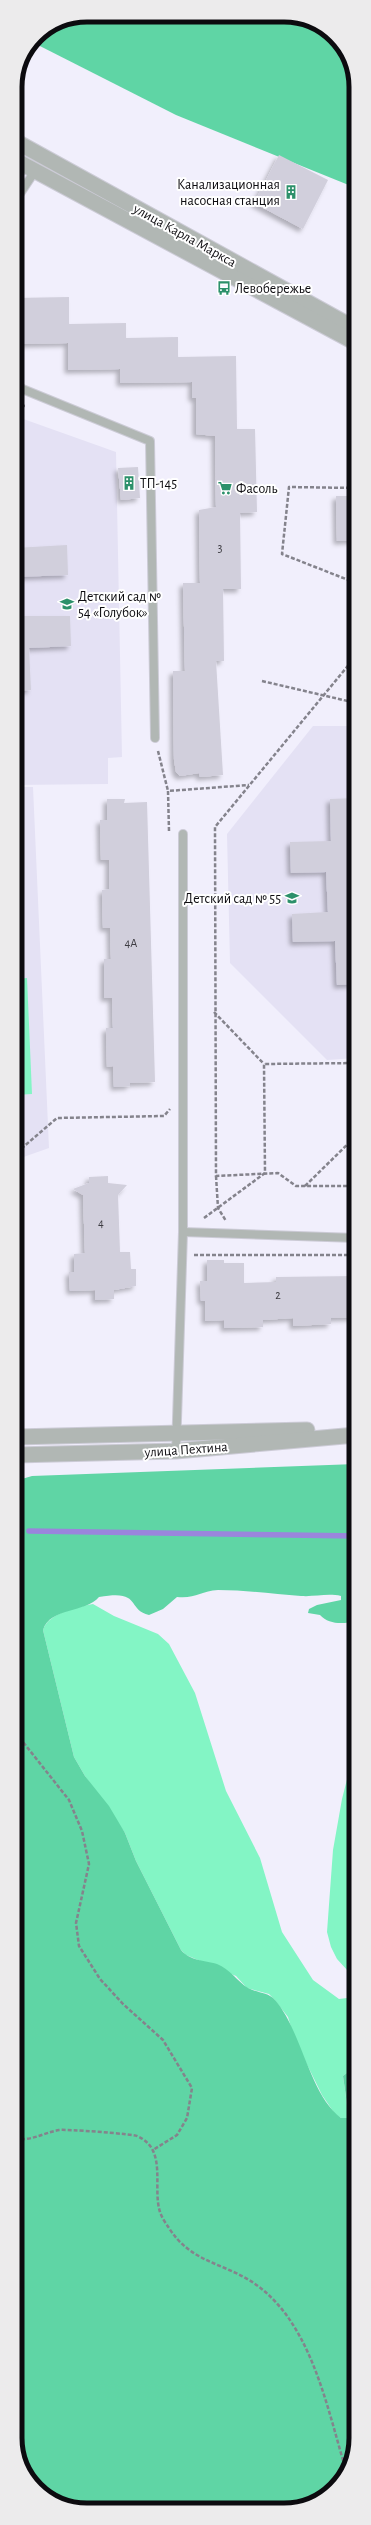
<svg xmlns="http://www.w3.org/2000/svg" width="371" height="2525" font-family="'Alegreya Sans',sans-serif">
  <style>
    .built { fill: #e4e1f4 }
    .green { fill: #83f5c5 }
    .forest { fill: #5fd5a5 }
    .lines { fill: none; stroke-linecap: round; stroke-linejoin: round }
    .stream { stroke: #9a85dc; stroke-width: 5.5 }
    .building { fill: #d1cfdc; filter: url(#shadow) }
    .service-casing { stroke: #cccbd6; stroke-width: 10 }
    .minor-casing { stroke: #cccbd6; stroke-width: 17 }
    .path { stroke: #84838c; stroke-width: 2.5; stroke-dasharray: 4 2; stroke-linecap: butt }
    .service { stroke: #b1b7b4; stroke-width: 8 }
    .minor { stroke: #b1b7b4; stroke-width: 15 }
    .labels { text-anchor: middle; stroke-width: 4; stroke-linejoin: round; paint-order: stroke }
    .number-label { font-size: 12px; fill: #3d3c42 }
    .poi-label { font-size: 14px; fill: #0c0b0f; stroke: #fff; text-anchor: start }
    .street-label { font-size: 14px; fill: #0c0b0f; stroke: #fff }
    .rim { fill: none; stroke: #0c0b0f; stroke-width: 5 }
  </style>
  <defs>
    <filter id="shadow"><feDropShadow dx="-3.5" dy="3.5" stdDeviation="2" flood-color="#0004"/></filter>
  </defs>
  <rect width="100%" height="100%" fill="#f1effc"/>
  <g class="built">
    <path d="M15,416L116,452L122,757L108,758V784L15,785Z"/>
    <path d="M313,726H356V1058L327,1060L230,963L227,834Z"/>
    <path d="M15,787H33L49,1148L15,1160Z"/>
  </g>
  <g class="green">
    <path d="M27,978L32,1094L15,1095V979Z"/>
    <path d="M93,1604L114,1616L158,1634L169,1644L195,1693L226,1791L260,1858L282,1932L313,1980L339,1999L347,1998L354,1994L348,1971L337,1959L331,1947L327,1932L333,1850L342,1799L353,1756L356,1728V2066L343,2076L349,2119L341,2118L335,2114L322,2095L295,2040L288,2017L274,1999L269,1994L247,1988L236,1976L186,1955L181,1950L136,1861L125,1833L85,1776L74,1757L43,1630C48,1613 78,1607 93,1604Z"/>
  </g>
  <g class="forest">
    <path d="M87,15L302,17L338,40L356,82V188L176,115L32,42C45,24 67,19 87,15Z"/>
    <path d="M356,1464V1621C344,1624 329,1625 320,1615L308,1613L309,1609L317,1605L341,1600V1596C327,1593 315,1597 301,1596C274,1594 246,1590 218,1590C201,1591 195,1599 177,1597L163,1609L149,1615C126,1609 142,1589 99,1597C86,1613 50,1607 43,1630L74,1757L85,1776L109,1806L125,1833L136,1861L181,1950C190,1961 204,1960 217,1964C230,1969 237,1981 248,1988C257,1993 268,1992 275,2000C302,2031 309,2094 341,2118H349L343,2076L356,2066V2438C338,2484 340,2496 289,2510L69,2508L33,2485L15,2443V1481L32,1476Z"/>
  </g>
  <g class="lines">
    <path class="stream" d="M29,1531L356,1536"/>
  </g>
  <g class="building">
    <path d="M279,155L328,180L303,229L254,203Z"/>
    <path d="M69,297V324L126,323V338L178,337V357L236,356L237,429H255L257,512L240,513L241,589H223L224,661H216L223,775L200,777L199,773L180,776L176,772L174,760L173,671H185L183,583H200L199,510L216,507L215,436L196,434V398H192V382L120,383V369L68,370V343L15,344V298Z"/>
    <path d="M138,467L140,498L121,500L118,468Z"/>
    <path d="M336,496H356V540L337,541Z"/>
    <path d="M67,545L68,575L15,577V548Z"/>
    <path d="M15,616H70L71,646L29,648L31,690L15,691Z"/>
    <path d="M356,798V984L337,985L335,941L293,942L292,914L328,912L326,872L291,873L290,842L331,841L330,799Z"/>
    <path d="M107,799H125L124,803L147,802L155,1082L130,1083V1086L114,1087L113,1066L107,1067L106,1028H113L112,998H104V959H111L110,928H103L102,890L109,889V860H101L100,820H107Z"/>
    <path d="M108,1176V1183L127,1185L118,1195L120,1252H130L131,1269H136V1286L114,1290V1299L95,1300V1290L70,1291L69,1272H74V1254L85,1253L83,1195L73,1189L89,1183V1177Z"/>
    <path d="M207,1260H224V1263H244V1283L276,1282V1277L356,1276V1317L331,1318V1324L293,1326V1318L263,1320V1327L224,1328V1320L205,1321V1301H201L200,1281H207Z"/>
  </g>
  <g class="lines">
    <defs>
      <g id="service">
        <path d="M15,201L35,171"/>
        <path d="M15,386L150,441L155,738"/>
        <path d="M183,1232L356,1238"/>
        <path d="M176,1451L183,1232V834"/>
      </g>
      <g id="minor">
        <path d="M15,141L356,329"/>
        <path d="M15,160L356,343"/>
        <path d="M15,1437L307,1430"/>
        <path d="M15,1455L176,1451L356,1435"/>
      </g>
    </defs>
    <use href="#service" class="service-casing"/>
    <use href="#minor" class="minor-casing"/>
    <g class="path">
      <path d="M15,405L26,406"/>
      <path d="M356,488L289,487L282,554L356,583"/>
      <path d="M356,656L215,827L216,1176L278,1173L296,1186H356"/>
      <path d="M262,681L356,703"/>
      <path d="M158,751L168,791"/>
      <path d="M169,831L168,791L249,785"/>
      <path d="M214,1012L264,1064"/>
      <path d="M15,1148H22L57,1118L164,1116L170,1109"/>
      <path d="M216,1176L218,1208L226,1221"/>
      <path d="M305,1186L356,1136"/>
      <path d="M204,1218L265,1173L264,1064L356,1063"/>
      <path d="M194,1255H356"/>
      <path d="M15,1720L23,1742L69,1800L82,1831L89,1864L76,1923L79,1946L100,1979L123,2004L163,2040L192,2088L187,2118L177,2135L153,2150"/>
      <path d="M15,2139C32,2141 43,2133 59,2130C66,2129 133,2134 137,2136C168,2149 152,2187 160,2212C162,2218 166,2224 169,2228C190,2261 219,2262 249,2280C310,2317 326,2404 345,2467"/>
    </g>
    <use href="#service" class="service"/>
    <use href="#minor" class="minor"/>
  </g>
  <defs>
    <symbol id="building-bare" viewBox="-9 -9 18 18"><path d="M-4-6H4V6H1V3H-1V6H-4ZM-2.5-4.3h1.7v1.8h-1.7ZM.8-4.3h1.7v1.8H.8ZM-2.5-1h1.7V.8h-1.7ZM.8-1h1.7V.8H.8Z" fill="#2c906a" stroke="#fff" stroke-width="2.5" paint-order="stroke"/></symbol>
    <symbol id="bus-bare" viewBox="-9 -9 18 18"><path d="M-5-6H5V4H4V6H2V4H-2V6H-4V4H-5ZM-3.5-4V0h7V-4ZM-3.5 1.2v1.5H-2V1.2ZM2 1.2v1.5H3.5V1.2Z" fill="#2c906a" stroke="#fff" stroke-width="2.5" paint-order="stroke"/></symbol>
    <symbol id="supermarket-bare" viewBox="-9 -9 18 18"><path d="M-6-5.5h2.5l.6 2H6L4.5 2H-2.5L-4.4-4H-6ZM-1.5 3.2a1.3 1.3 0 1 0 .1 0ZM3 3.2a1.3 1.3 0 1 0 .1 0Z" fill="#2c906a" stroke="#fff" stroke-width="2.5" paint-order="stroke"/></symbol>
    <symbol id="school-bare" viewBox="-9 -9 18 18"><path d="M0-5L7-2L0 1L-7-2ZM-4 1L0 2.5L4 1V4Q0 6-4 4Z" fill="#2c906a" stroke="#fff" stroke-width="2.5" paint-order="stroke"/></symbol>
  </defs>
  <g fill-rule="evenodd">
    <use href="#building-bare" x="281" y="182" width="20" height="20"/>
    <use href="#bus-bare" x="214" y="278" width="20" height="20"/>
    <use href="#building-bare" x="119" y="473" width="20" height="20"/>
    <use href="#supermarket-bare" x="215" y="478" width="20" height="20"/>
    <use href="#school-bare" x="57" y="594" width="20" height="20"/>
    <use href="#school-bare" x="282" y="888" width="20" height="20"/>
  </g>
  <g class="labels">
    <g class="number-label">
      <text x="220" y="552">3</text>
      <text x="131" y="947">4А</text>
      <text x="101" y="1227">4</text>
      <text x="278" y="1299">2</text>
    </g>
    <g class="poi-label">
      <text x="280" y="189" text-anchor="end">Канализационная<tspan x="280" dy="16">насосная станция</tspan></text>
      <text x="235" y="293">Левобережье</text>
      <text x="140" y="488">ТП-145</text>
      <text x="236" y="493">Фасоль</text>
      <text x="78" y="601">Детский сад №<tspan x="78" dy="16">54 «Голубок»</tspan></text>
      <text x="281" y="903" text-anchor="end">Детский сад № 55</text>
    </g>
    <g class="street-label">
      <text transform="translate(185 235) rotate(29)" y="5">улица Карла Маркса</text>
      <text transform="translate(186 1449) rotate(-4)" y="5">улица Пехтина</text>
    </g>
  </g>
  <path d="M0 0H371V2525H0ZM87 22H284A65 65 0 0 1 349 87V2438A65 65 0 0 1 284 2503H87A65 65 0 0 1 22 2438V87A65 65 0 0 1 87 22Z" fill="#ecebec" fill-rule="evenodd"/>
  <path class="rim" d="M87 22H284A65 65 0 0 1 349 87V2438A65 65 0 0 1 284 2503H87A65 65 0 0 1 22 2438V87A65 65 0 0 1 87 22Z"/>
</svg>
